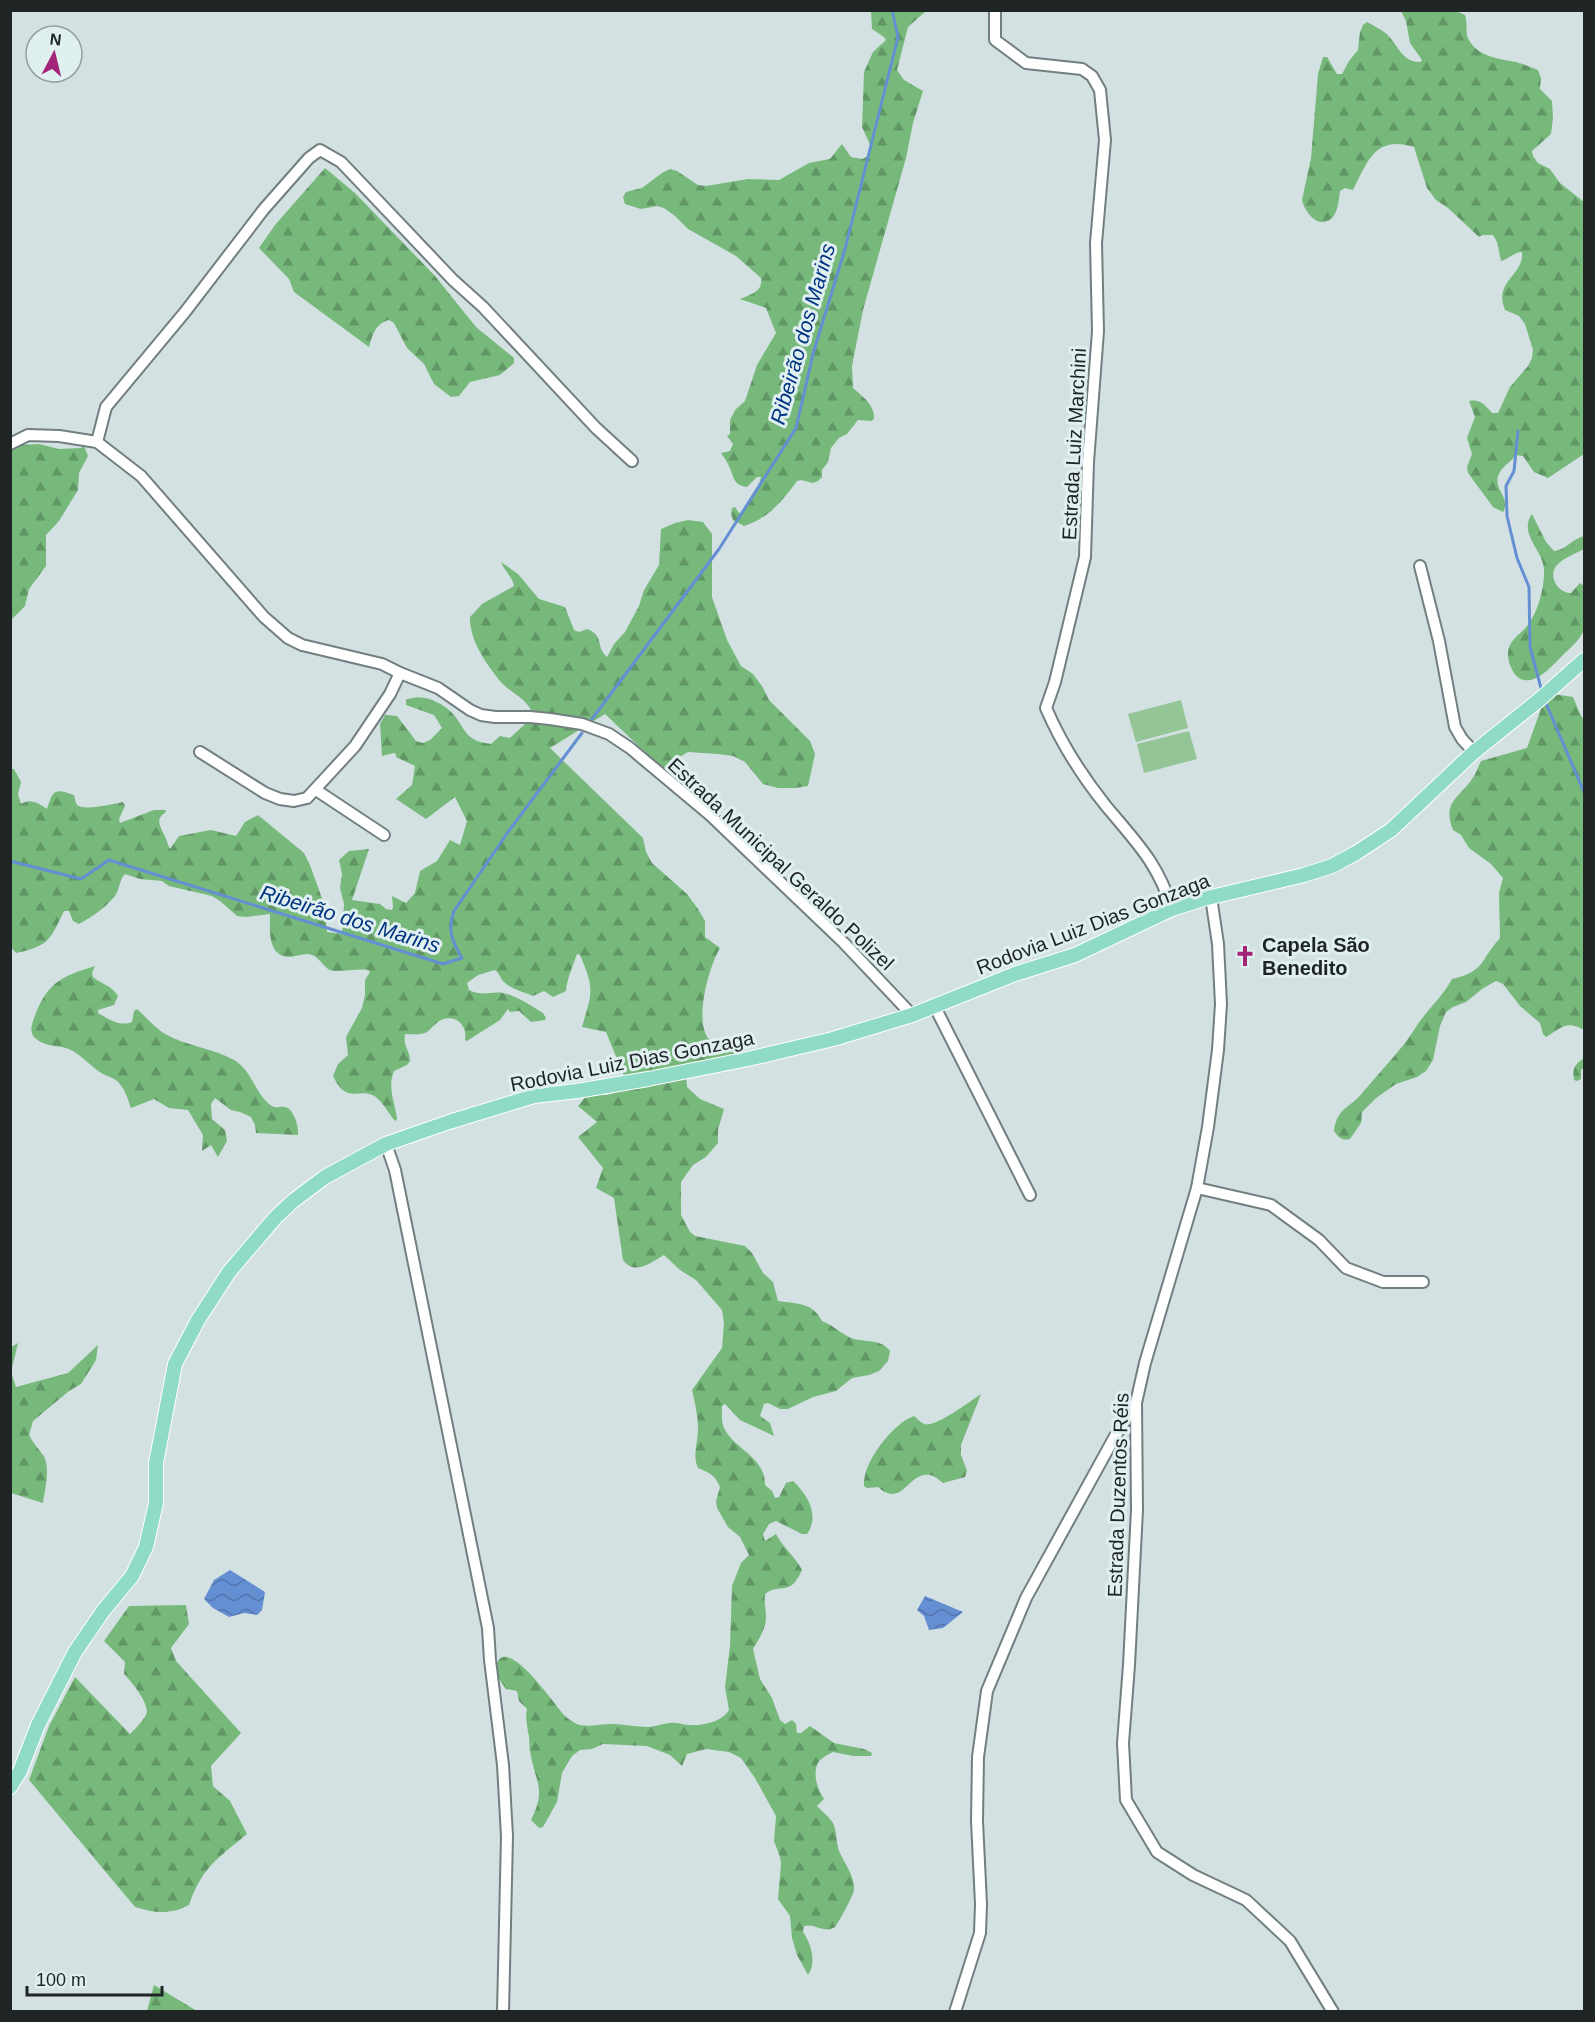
<svg xmlns="http://www.w3.org/2000/svg" width="1595" height="2022" font-family="Arial,sans-serif">
  <style>
    .forest { fill: url(#forest-firs) }
    .garden { fill: #94c596 }
    .water { fill: url(#water-waves) }
    .lines { fill: none; stroke-linecap: round; stroke-linejoin: round }
    .stream { stroke: #658fd3; stroke-width: 3 }
    .minor-casing { stroke: #727f80; stroke-width: 14 }
    .major-casing { stroke: #fff; stroke-width: 16 }
    .minor { stroke: #fff; stroke-width: 10 }
    .major { stroke: #90dac8; stroke-width: 14 }
    .labels { text-anchor: middle; stroke-width: 6; stroke-linejoin: round; paint-order: stroke }
    .street-label { font-size: 20px; fill: #1f2425; stroke: #e0eff0 }
    .poi-label { font-size: 20px; font-weight: bold; fill: #1f2425; stroke: #e0eff0; text-anchor: start }
    .water-label { font-size: 21px; font-style: italic; fill: #003382; stroke: #e0eff0 }
  </style>
  <defs>
    <pattern id="forest-firs" width="22" height="20" patternUnits="userSpaceOnUse" patternTransform="scale(1.5)"><rect width="22" height="20" fill="#77b97b"/><path d="M5 1l3.5 6h-7zM16 11l3.5 6h-7z" fill="#619665"/></pattern>
    <pattern id="water-waves" width="16" height="10" patternUnits="userSpaceOnUse" patternTransform="scale(1.5)"><rect width="16" height="10" fill="#658fd3"/><path d="M0 5q4-4 8 0t8 0" fill="none" stroke="#5375ab"/></pattern>
  </defs>
  <rect width="100%" height="100%" fill="#d3e1e3"/>
  <g class="forest">
    <path d="M871,11H926L908,27L897,70L904,80L923,91L913,123L906,158L863,310L852,366L853,388C863,397 875,405 874,419L871,421L858,420L847,434L839,438L831,448L828,462L822,470V477L818,481L813,483L801,480L797,481C783,500 768,519 744,526L733,520L731,514L732,508L735,507L739,513L744,512C750,498 758,492 761,477H757L747,487C733,485 734,477 729,466C727,462 724,457 721,453L730,451L733,444L727,436L730,434V420L735,410L745,401L757,365L776,333L766,308L740,299C751,294 763,292 761,278L736,256L688,229L675,216L664,208L657,206L641,209L625,204L623,197L626,192L642,188L662,173L670,169L677,171L698,185L706,186L748,179L779,180L809,163L830,159L842,144L851,157L862,159L869,156L871,147L862,127L864,72L873,52L886,40L884,37L872,29Z"/>
    <path d="M1401,11H1456L1465,15C1468,23 1465,31 1468,38C1476,56 1498,59 1516,62C1523,64 1531,67 1538,70L1541,78L1540,89L1552,101L1553,118L1551,134L1532,151L1533,156L1538,163L1550,169L1560,183L1584,202V454L1548,478L1534,472L1523,456L1516,455C1512,461 1503,466 1500,472C1490,488 1512,497 1503,512L1493,507L1468,473L1467,467L1472,454L1467,438L1475,417L1469,401C1480,399 1485,405 1492,413H1498L1510,387L1528,366L1532,358L1533,350L1525,324L1519,316L1505,310C1493,281 1524,276 1522,252C1514,252 1509,259 1501,261L1497,242L1493,235H1483L1479,237L1448,208L1436,200L1427,188L1414,147C1375,135 1368,161 1353,190L1345,188L1340,191C1339,199 1338,212 1332,218C1319,230 1305,213 1302,200L1311,158L1318,74L1323,57H1327L1337,74H1342L1349,61L1358,50L1360,32L1363,25L1367,22C1372,25 1379,28 1384,32C1397,41 1401,63 1420,62L1422,60L1410,43L1406,21Z"/>
    <path d="M325,168L355,193L435,276L476,327L514,358V363L500,375L470,382L459,396L451,397L434,384L424,364L407,348L394,323L389,320C375,324 373,334 369,347L294,292L289,279L259,248L275,225Z"/>
    <path d="M39,444L59,449L81,448L84,446L88,456L79,473L78,490L59,521L46,535V566L29,589L25,606L11,620V450L21,445Z"/>
    <path d="M1532,514L1546,542L1554,551C1566,550 1572,539 1584,536V549C1577,553 1566,557 1559,563C1546,574 1557,593 1571,593L1580,583L1584,586C1585,596 1587,624 1583,632C1579,641 1569,649 1562,656C1551,667 1529,693 1514,673C1511,668 1508,661 1508,655C1508,640 1519,636 1527,626C1538,613 1545,586 1544,569C1543,550 1518,534 1532,514Z"/>
    <path d="M688,520L703,522L712,534V597L727,640L741,666L753,674L762,686L769,700L810,741L815,754L808,786L795,788H778L763,784L745,762L733,756L718,754L688,752L676,759L665,769V771L605,714L550,748L643,838L646,852L652,863L687,894L698,909L705,921V937L720,948C709,966 692,1026 711,1041C721,1049 735,1048 747,1051L718,1059L686,1074L687,1087L700,1099L724,1109L718,1130V1143L706,1157L693,1165L681,1182V1215L690,1232L695,1236L745,1246L752,1253L763,1273L773,1282L778,1301C798,1304 812,1302 822,1321C833,1325 840,1333 851,1338C864,1343 881,1338 890,1351L888,1361L879,1371L869,1375L852,1378L836,1391L813,1397L788,1409H780L768,1403L764,1404L760,1416L770,1423L774,1436L740,1420L725,1404L722,1406C722,1414 721,1423 725,1430C737,1451 765,1457 765,1485L772,1491L775,1498L779,1497L786,1483L793,1481C808,1495 820,1516 807,1534H802L776,1521L769,1524L763,1534L765,1541L776,1534C783,1548 795,1556 802,1570C790,1598 780,1582 765,1594C764,1603 766,1609 766,1618C766,1628 758,1641 753,1649L760,1679L772,1698L780,1720L785,1724L792,1720L796,1724L797,1733H801L810,1726L834,1743L864,1749L872,1753L871,1756H853L833,1752C827,1755 819,1759 817,1765C813,1776 818,1790 824,1799L817,1806C822,1811 829,1817 833,1823C837,1831 836,1842 839,1851C844,1863 855,1876 854,1890C854,1894 838,1924 835,1927C824,1934 815,1923 804,1926L803,1932C811,1943 817,1963 808,1975L797,1955L792,1938L790,1916L778,1899L781,1864L780,1857L774,1841L776,1816L755,1778L741,1758L729,1752L706,1749L687,1754L682,1766L670,1755L647,1746L603,1744L592,1749L580,1750L572,1756L562,1773L557,1802L543,1827L539,1828L531,1820C547,1789 535,1782 530,1751C529,1745 530,1739 528,1732C527,1723 525,1718 527,1709L519,1701L517,1691L506,1689L495,1673C499,1622 556,1707 564,1715C567,1718 575,1724 580,1725C589,1727 602,1724 612,1724C624,1724 636,1727 648,1727C657,1727 666,1722 675,1723C680,1723 684,1725 689,1725C702,1726 722,1722 729,1710L725,1687L730,1646L732,1586L741,1563L749,1555L740,1537L728,1527L717,1508L716,1501L720,1487C715,1475 710,1473 698,1468C692,1455 698,1443 698,1429C698,1416 695,1403 692,1390L722,1348L724,1323L722,1310L696,1280L680,1270L664,1255C650,1263 635,1276 623,1260L614,1198L596,1188L603,1168L578,1137L597,1122L578,1106L588,1094L607,1095L652,1082L655,1073L624,1076L606,1032L582,1027C592,992 595,990 580,955L577,954C573,966 567,978 566,991L553,997L544,991L533,996C524,992 511,989 504,982C500,978 500,974 495,970L478,975L467,983L469,990C483,997 490,991 503,993C517,996 531,1006 543,1013L546,1018L545,1020L531,1022L519,1011L510,1012L508,1009L500,1020L467,1041L465,1040C468,1025 455,1014 441,1020C435,1023 431,1030 425,1033C419,1035 411,1034 405,1034C403,1047 410,1050 410,1061L407,1065L394,1071C387,1088 395,1102 397,1119L395,1121C389,1114 384,1104 377,1098C360,1085 348,1107 333,1076L338,1064L348,1055L346,1037L362,1008L365,995V980L370,972L368,970C357,968 338,973 330,970C322,966 318,954 307,954C301,954 295,957 288,957C267,955 270,929 270,914L246,917L237,916L220,901L212,896L169,886L162,881L140,879L125,874C119,880 120,889 115,896C105,908 92,917 79,924L73,921L69,911H64C50,940 49,946 16,953L10,946V769H14L21,782L18,794L21,804C31,798 38,803 47,809C53,790 54,788 74,795C75,798 75,802 77,805C83,811 114,804 123,802L125,806L119,819L120,823L154,810H165L166,812C153,820 162,828 166,839C168,843 168,846 170,849L179,836L211,830L236,836L245,822L258,815L304,853L310,865L324,904L327,932L342,934L344,904L340,888L342,874L339,860L349,851L369,849L352,900L380,904L386,909L392,910L393,907L392,896L406,903L415,893L420,871L437,861L450,840L460,845L467,821L455,797L426,819L396,799L412,785L415,766L396,757V754L394,753L382,756L380,724L385,715L397,716L416,741L423,743L430,740L442,728L434,715L406,705V700C423,692 443,703 454,715C460,722 465,734 472,738C477,742 485,743 491,744L500,736L510,738L525,724L531,710C524,697 509,692 500,681C486,664 469,639 470,617L482,604L514,586C513,577 504,571 501,562L518,574L539,599L565,607L574,630L579,632L587,629C605,636 595,646 607,657L614,644L625,632L639,606L644,590L659,565L661,529L675,523Z"/>
    <path d="M1553,694L1573,697L1581,716L1584,719V1027L1582,1029C1566,1020 1560,1029 1546,1037L1543,1034L1540,1023L1520,1006L1503,984L1496,981L1482,989L1466,1002L1453,1007L1446,1012L1440,1026L1433,1060L1426,1071L1417,1077L1396,1084L1376,1098L1362,1112L1361,1123L1350,1139C1342,1141 1339,1138 1334,1131C1337,1107 1351,1108 1363,1092C1377,1076 1392,1059 1405,1043C1412,1034 1417,1024 1424,1016C1434,1003 1444,994 1452,979C1486,971 1479,961 1500,938L1499,893L1503,878L1491,864L1469,848L1461,835L1453,830C1442,802 1459,798 1472,779C1476,774 1478,767 1481,761L1527,748L1542,706Z"/>
    <path d="M95,966L92,973L93,977C103,985 111,985 118,996L114,1005L98,1010V1013C108,1019 120,1027 132,1022L134,1011L137,1009C146,1017 155,1028 165,1034C186,1046 213,1048 234,1060C253,1071 255,1095 272,1106C277,1109 280,1106 285,1107C294,1109 299,1127 298,1135L256,1133L255,1125L251,1117L240,1112L231,1110L215,1098L211,1104L212,1119L225,1130L227,1141L218,1157L211,1145L202,1151L203,1135L188,1110L169,1108L154,1099L131,1108C128,1099 125,1090 119,1083C115,1078 109,1077 103,1074C91,1067 82,1055 69,1049C58,1045 45,1047 35,1038C30,1033 31,1027 33,1021C46,984 59,977 95,966Z"/>
    <path d="M1584,1058V1067L1581,1070V1079L1577,1081L1574,1080C1572,1068 1575,1064 1584,1058Z"/>
    <path d="M18,1343L11,1372L16,1387L68,1373L98,1345L96,1360L81,1384L69,1391L33,1421L29,1435C33,1443 38,1448 43,1455C51,1467 45,1489 43,1503L11,1493V1347Z"/>
    <path d="M981,1394L961,1445V1455L967,1471L965,1477L943,1483C939,1480 935,1476 930,1475C908,1471 903,1509 878,1487L867,1488L864,1486C862,1463 893,1423 914,1416C919,1420 923,1426 930,1424C944,1421 969,1402 981,1394Z"/>
    <path d="M186,1605L189,1624L171,1648L176,1661L241,1733L211,1766L213,1786L230,1801L247,1834C217,1859 202,1867 189,1905C170,1915 155,1913 135,1907L29,1780L49,1726L75,1677L130,1734C135,1729 142,1722 146,1715C151,1705 131,1681 124,1674L125,1662L104,1641L129,1606Z"/>
    <path d="M154,1985L197,2011H147Z"/>
  </g>
  <g class="garden">
    <path d="M1181,700L1188,728L1136,742L1128,714Z"/>
    <path d="M1189,731L1197,759L1144,773L1137,744Z"/>
  </g>
  <g class="water">
    <path d="M230,1570L265,1592L262,1610L257,1615L244,1613L229,1617L213,1608L204,1599L214,1580Z"/>
    <path d="M925,1596L963,1612L943,1628L929,1630L924,1616L917,1610Z"/>
  </g>
  <g class="lines">
    <g class="stream">
      <path d="M1518,431L1514,471L1506,486L1507,516L1517,558L1529,587L1530,647L1542,692"/>
      <path d="M1545,701L1584,792"/>
      <path d="M592,719L719,549L796,428L813,354L845,249L898,37L892,10"/>
      <path d="M10,861L81,879L109,860L443,964L462,958C452,941 447,930 454,911L508,832L582,733"/>
    </g>
    <defs>
      <g id="minor">
        <path d="M995,10V40L1026,63L1082,69L1092,76L1100,90L1105,140L1096,243L1098,331L1088,462L1085,557L1055,682L1046,708C1061,743 1082,776 1106,806C1136,842 1158,863 1172,909"/>
        <path d="M97,442L106,407L185,312L264,209L309,158L320,150L341,162L453,280L483,307L596,428L632,461"/>
        <path d="M10,444L28,435L59,436L97,442L141,476L264,617L288,638L302,645L382,664L400,673L438,688L470,710L481,715L495,717H530L550,719L582,724L609,734L630,748L710,815L844,943L912,1015"/>
        <path d="M1420,566L1439,641L1455,727L1462,739L1474,752"/>
        <path d="M200,752L265,793L280,799L294,801L307,798L355,746L390,694L400,673"/>
        <path d="M316,790L384,835"/>
        <path d="M1211,897L1218,944L1221,1004L1218,1050L1208,1127L1197,1188L1145,1363L1136,1403L1137,1510L1129,1665L1123,1743L1126,1800L1157,1852L1193,1875L1246,1900L1290,1941L1333,2012"/>
        <path d="M935,1007L1030,1195"/>
        <path d="M386,1144L395,1170L488,1628L490,1660L503,1765L507,1836L503,2012"/>
        <path d="M1197,1188L1271,1205L1319,1240L1346,1268L1383,1282H1423"/>
        <path d="M955,2012L980,1933L981,1904L977,1821L978,1757L987,1691L1026,1598L1114,1438L1136,1403"/>
      </g>
      <path id="major" d="M10,1787L20,1771L38,1725L75,1652L103,1611L132,1576L146,1547L156,1503V1463L175,1364L198,1320L229,1272L275,1218L293,1201L325,1177L386,1144L449,1122L534,1096L577,1091L648,1079L748,1059L833,1039L912,1015L1015,974L1075,955L1172,909L1203,899L1304,875L1332,866L1356,853L1391,830L1474,752L1539,700L1584,660"/>
    </defs>
    <use href="#minor" class="minor-casing"/>
    <use href="#major" class="major-casing"/>
    <use href="#minor" class="minor"/>
    <use href="#major" class="major"/>
  </g>
  <defs>
    <symbol id="church-bare" viewBox="-9 -9 18 18"><path d="M-1.2-6h2.4v3.5h3.3v2.4h-3.3V6h-2.4V-.1h-3.3v-2.4h3.3Z" fill="#a22579" stroke="#e0eff0" stroke-width="2.5" paint-order="stroke"/></symbol>
  </defs>
  <g fill-rule="evenodd">
    <use href="#church-bare" x="1230" y="941" width="30" height="30"/>
  </g>
  <g class="labels">
    <g class="street-label">
      <text transform="translate(1074 444) rotate(-87)" y="7">Estrada Luiz Marchini</text>
      <text transform="translate(781 864) rotate(43)" y="7">Estrada Municipal Geraldo Polizel</text>
      <text transform="translate(1093 924) rotate(-21)" y="7">Rodovia Luiz Dias Gonzaga</text>
      <text transform="translate(632 1061) rotate(-11)" y="7">Rodovia Luiz Dias Gonzaga</text>
      <text transform="translate(1118 1495) rotate(-88)" y="7">Estrada Duzentos Réis</text>
    </g>
    <g class="poi-label">
      <text x="1262" y="952">Capela São<tspan x="1262" dy="23">Benedito</tspan></text>
    </g>
    <g class="water-label">
      <text transform="translate(803 334) rotate(-74)" y="7">Ribeirão dos Marins</text>
      <text transform="translate(350 919) rotate(17)" y="7">Ribeirão dos Marins</text>
    </g>
  </g>
  <rect width="1595" height="2022" fill="none" stroke="#1f2425" stroke-width="24"/>
  <g transform="translate(54 54) rotate(7)"><circle r="28" fill="#e0eff0" stroke="#939e9f" stroke-width="1.5"/>
  <path d="M0-4.5L10 22L0 15L-10 22Z" fill="#a22579"/>
  <text y="-9" font-size="16" font-weight="bold" text-anchor="middle" fill="#1f2425">N</text>
  </g>
  <path d="M27 1986v9h135v-9" fill="none" stroke="#1f2425" stroke-width="3"/>
  <text x="36" y="1986" font-size="18" fill="#1f2425" stroke="#e0eff0" stroke-width="4.5" paint-order="stroke">100 m</text>
</svg>
